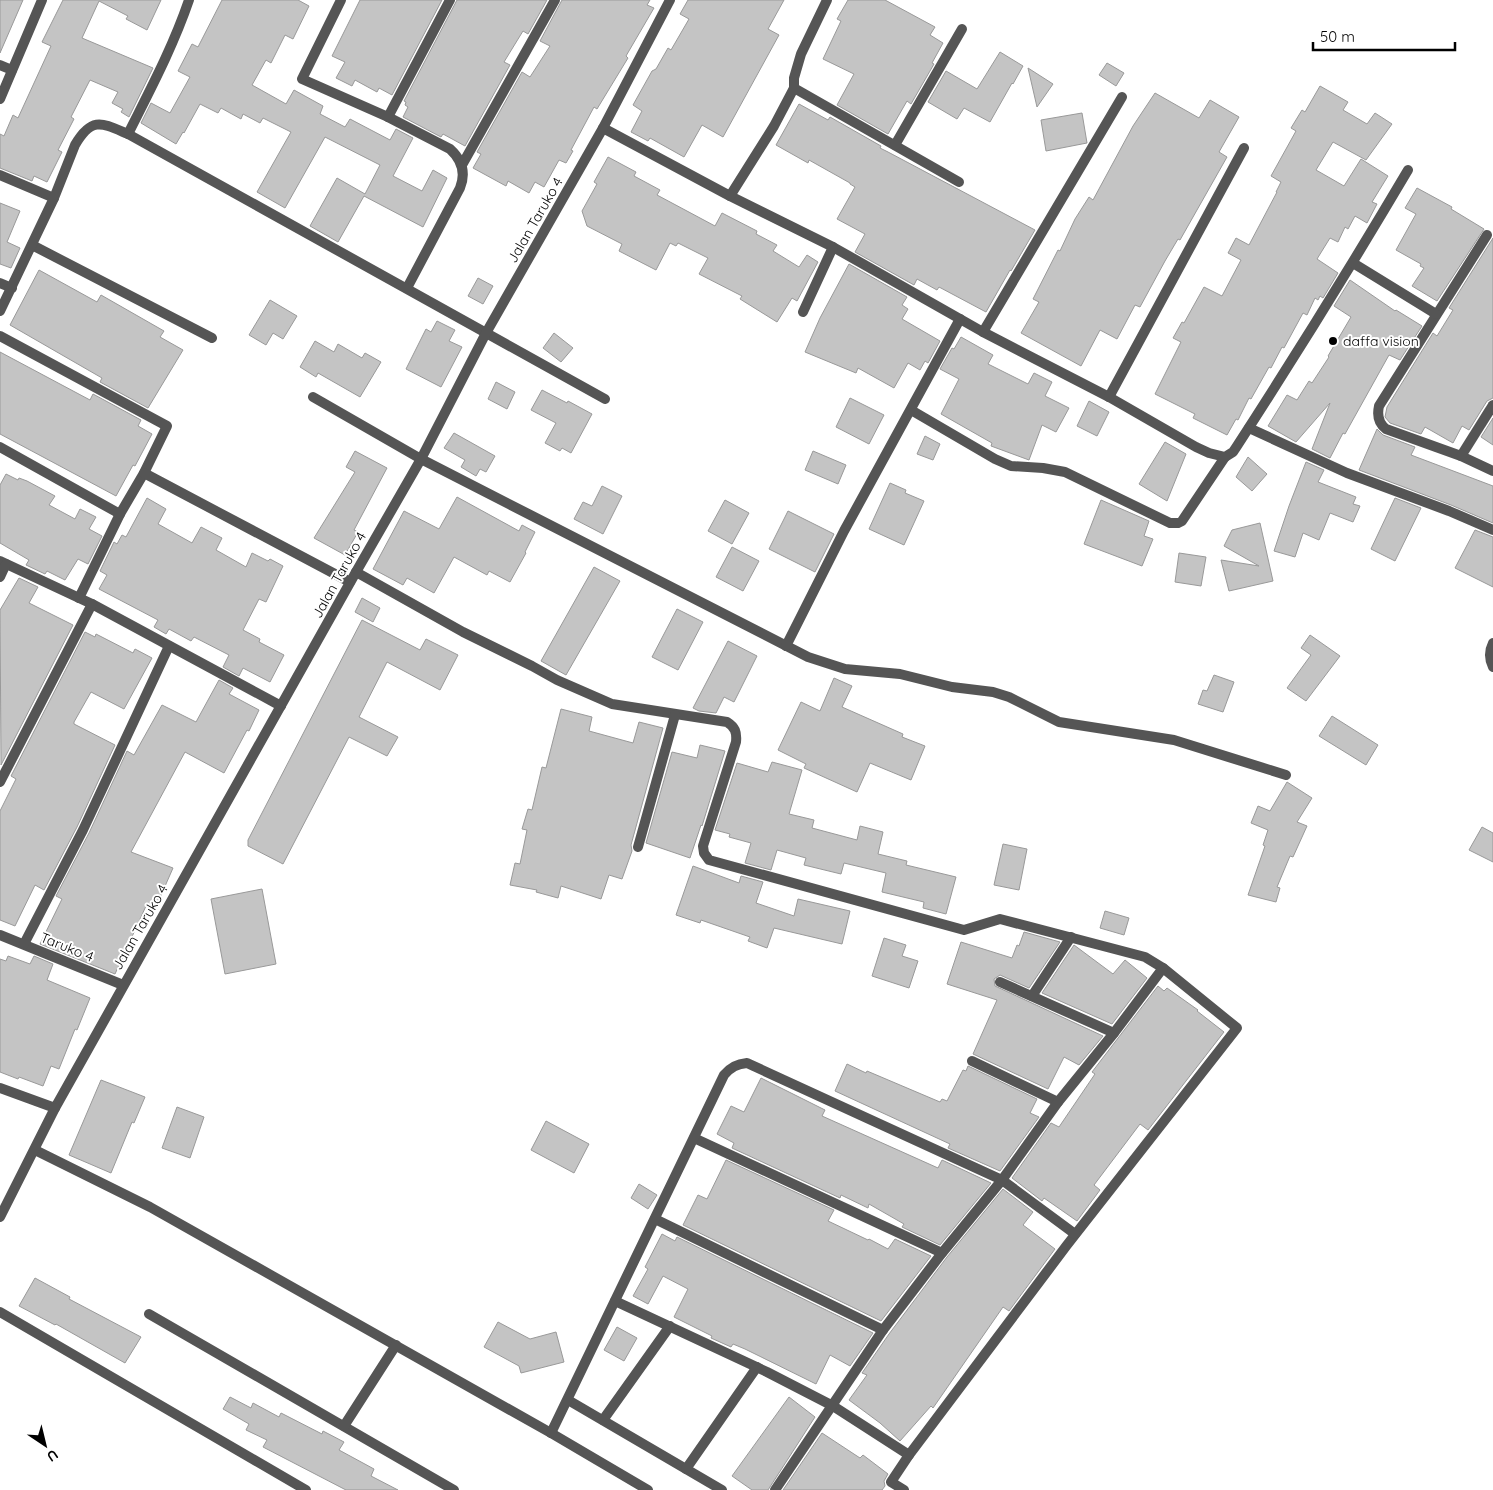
<svg xmlns="http://www.w3.org/2000/svg" width="1493" height="1490" font-family="Quicksand,sans-serif">
  <style>
    .building { fill: #c4c4c4; stroke: #999 }
    .lines { fill: none; stroke-linecap: round; stroke-linejoin: round }
    .street { stroke: #555; stroke-width: 10 }
    .poi-dot { fill: #000; stroke: #fff; stroke-width: 2 }
    .labels { text-anchor: middle; stroke-width: 4; stroke-linejoin: round; paint-order: stroke }
    .street-label { font-size: 14px; fill: #000; stroke: #fff }
    .poi-label { font-size: 14px; fill: #000; stroke: #fff; text-anchor: start }
  </style>
  <rect width="100%" height="100%" fill="#fff"/>
  <g class="building">
    <path d="M0,0H23L0,53Z"/>
    <path d="M63,0H161L147,30L126,19L128,16L99,1L82,38L153,68L129,117L121,112L123,109L112,103L118,92L90,80L71,117L74,119L58,150L62,152L47,182L34,176L32,181L0,168V134L4,136L13,115L18,118L51,46L42,42Z"/>
    <path d="M222,0H298L309,6L293,39L285,35L271,63L266,60L252,85L286,104L294,90L323,106L320,114L345,127L350,119L390,140L396,129L413,138L393,176L422,191L433,170L447,178L423,227L364,196L338,242L310,226L337,178L365,194L380,165L325,137L285,208L257,192L291,132L263,118L260,123L243,114L241,119L221,108L218,113L200,104L184,133L183,132L176,144L141,123L151,103L170,113L190,77L178,71L192,44L198,47Z"/>
    <path d="M360,0H442L392,95L379,88L377,92L355,80L352,86L336,78L345,62L332,56Z"/>
    <path d="M457,0H547L528,34L523,31L504,62L510,65L465,146L443,134L441,137L403,117L408,107L405,105L406,102L404,101Z"/>
    <path d="M562,0H650L647,5L654,8L626,56L628,58L597,109L594,107L571,150L573,151L566,163L559,160L544,187L535,182L529,193L508,181L506,186L473,168L481,154L477,152L522,72L530,77L550,46L540,41Z"/>
    <path d="M688,0H784L768,29L779,35L723,137L702,125L684,157L650,138L648,141L631,132L642,111L633,105L652,71L656,69L668,48L671,50L689,19L680,14Z"/>
    <path d="M848,0H885L935,27L930,35L943,43L932,63L934,64L911,104L907,101L888,134L837,105L854,74L823,59L841,21L837,19Z"/>
    <path d="M1000,52L1023,66L1013,84L1012,83L990,122L964,108L957,119L928,102L946,71L977,89Z"/>
    <path d="M1107,63L1124,73L1116,86L1099,75Z"/>
    <path d="M1028,68L1053,84L1037,107Z"/>
    <path d="M1320,86L1348,102L1343,110L1367,124L1375,113L1392,124L1366,160L1333,142L1316,170L1344,186L1361,159L1388,176L1372,202L1377,204L1367,223L1355,216L1348,229L1345,227L1338,242L1330,238L1317,259L1338,273L1323,298L1320,296L1318,300L1315,298L1307,315L1303,313L1284,348L1282,347L1271,368L1269,367L1251,399L1249,398L1238,420L1236,419L1227,435L1193,418L1195,414L1155,394L1181,342L1173,338L1182,322L1184,323L1204,287L1222,296L1241,260L1228,253L1236,238L1249,245L1277,192H1276L1281,182L1271,176L1296,131L1291,128L1302,110L1305,112Z"/>
    <path d="M1155,93L1199,118L1210,100L1239,117L1219,152L1227,157L1180,240L1178,239L1165,261L1140,307L1135,305L1117,339L1100,330L1081,366L1021,333L1039,302L1033,299L1058,250L1060,251L1075,219L1089,197L1093,200L1133,126Z"/>
    <path d="M799,104L828,120L830,117L881,146L880,148L888,152L1035,230L1011,271L1010,270L986,312L939,287L937,290L917,279L914,285L855,252L865,234L837,219L855,187L850,184V183L809,160L808,163L776,145Z"/>
    <path d="M1082,113L1087,143L1046,151L1041,120Z"/>
    <path d="M608,157L636,172L634,176L660,190L657,195L715,226L722,213L757,231L756,234L777,245L773,251L799,267L807,255L818,262L797,301L792,298L777,322L740,299L742,296L699,274L708,258L678,243L676,246L670,243L656,270L619,251L622,244L587,226L582,211L597,184L594,182Z"/>
    <path d="M1417,188L1452,207L1451,209L1484,229L1437,301L1412,286L1424,268L1420,266L1421,264L1396,250L1416,214L1405,208Z"/>
    <path d="M0,203L20,211L7,242L20,248L11,268L0,264Z"/>
    <path d="M1493,238V398L1487,401L1469,430L1462,426L1453,443L1425,427L1421,434L1390,423L1385,417L1387,407L1433,333L1437,336L1453,310L1449,308Z"/>
    <path d="M849,264L907,297L902,305L908,309L902,319L940,341L928,363L925,361L920,370L908,363L894,388L858,368L856,373L805,352L820,318Z"/>
    <path d="M39,270L97,302L101,295L164,331L160,337L183,350L148,408L100,382L102,378L10,325Z"/>
    <path d="M478,278L493,286L483,304L468,296Z"/>
    <path d="M1350,280L1395,311L1396,310L1422,326L1400,360L1389,355L1345,434L1343,433L1330,458L1312,449L1330,403L1296,442L1268,426L1287,395L1297,400L1309,381L1312,383L1329,357L1328,356L1351,317L1334,306Z"/>
    <path d="M270,300L297,316L283,339L273,333L266,345L249,335Z"/>
    <path d="M437,321L455,330L449,341L462,347L441,387L406,369L426,329L431,332Z"/>
    <path d="M554,333L573,348L561,362L543,348Z"/>
    <path d="M961,337L993,355L988,364L1028,384L1034,373L1052,382L1045,396L1069,408L1056,432L1042,425L1029,460L991,446L992,443L941,414L959,379L940,369L952,348L954,349Z"/>
    <path d="M315,341L334,352L338,344L362,358L365,353L381,362L360,397L318,373L316,377L300,367Z"/>
    <path d="M0,352L90,400L93,394L141,420L138,426L152,434L135,466L133,465L116,496L0,434Z"/>
    <path d="M496,382L515,392L507,409L488,399Z"/>
    <path d="M542,390L567,403L568,401L592,414L571,453L562,448L560,451L545,443L556,423L531,410Z"/>
    <path d="M850,398L884,415L869,444L836,427Z"/>
    <path d="M1089,401L1109,412L1097,436L1077,426Z"/>
    <path d="M1493,418V445L1481,437Z"/>
    <path d="M1377,429L1383,435L1415,447L1411,455L1493,486V523L1451,505L1359,470Z"/>
    <path d="M454,433L495,456L486,472L480,469L476,476L461,467L465,460L444,448Z"/>
    <path d="M925,436L940,444L933,460L917,454Z"/>
    <path d="M1165,442L1186,454L1167,501L1139,484Z"/>
    <path d="M355,451L387,468L354,530L358,532L345,555L314,538L355,472L346,467Z"/>
    <path d="M813,451L846,465L838,484L805,470Z"/>
    <path d="M1248,457L1267,474L1252,491L1236,477Z"/>
    <path d="M1306,462L1324,470L1318,482L1356,497L1353,504L1360,506L1353,522L1330,513L1319,540L1303,533L1295,557L1274,551L1289,506Z"/>
    <path d="M6,474L18,480L19,478L27,481L55,496L49,505L75,519L80,509L96,517L89,529L102,536L88,564L78,559L65,580L47,571L45,574L26,565L29,560L0,543V485Z"/>
    <path d="M890,483L906,490L905,493L924,501L904,545L869,529Z"/>
    <path d="M602,486L622,496L603,534L574,519L583,502L592,506Z"/>
    <path d="M457,497L519,531L522,525L535,532L525,552L526,553L510,582L489,571L487,575L454,557L434,593L407,578L403,585L373,569L404,511L439,529Z"/>
    <path d="M147,498L166,509L158,524L192,543L201,527L222,538L216,550L246,567L252,553L268,561L270,559L283,566L266,602L259,599L243,630L260,639L259,642L284,655L270,682L243,668L239,676L223,667L229,655L194,637L191,641L169,629L166,634L154,627L158,620L99,589L107,575L100,571L114,542L117,544L122,535L126,537Z"/>
    <path d="M1395,498L1421,508L1395,561L1371,549Z"/>
    <path d="M725,500L749,513L732,544L708,531Z"/>
    <path d="M1101,500L1149,521L1144,536L1153,539L1142,566L1084,544Z"/>
    <path d="M788,511L834,534L815,572L769,549Z"/>
    <path d="M1260,523L1273,581L1229,591L1221,560L1259,566L1224,546L1232,530Z"/>
    <path d="M1475,530L1493,537V587L1455,568Z"/>
    <path d="M732,547L759,561L743,591L716,577Z"/>
    <path d="M1179,553L1206,557L1201,586L1175,582Z"/>
    <path d="M594,567L620,581L566,675L541,661Z"/>
    <path d="M19,578L38,587L29,603L73,625L1,765L0,610Z"/>
    <path d="M362,598L380,608L373,622L355,612Z"/>
    <path d="M677,609L703,622L678,670L652,657Z"/>
    <path d="M362,620L420,650L426,639L458,655L440,690L387,662L359,717L398,737L387,756L349,737L283,864L248,846V840Z"/>
    <path d="M85,632L95,637L96,634L133,653L135,649L152,658L124,709L91,692L74,722V724L115,745L77,827L44,890L35,885L15,926L0,920V811L16,779L11,776Z"/>
    <path d="M1310,635L1340,656L1306,701L1287,688L1311,655L1301,648Z"/>
    <path d="M728,641L757,656L734,702L724,697L716,713L699,711L693,708Z"/>
    <path d="M1214,675L1234,682L1223,712L1198,704L1203,690L1207,691Z"/>
    <path d="M834,678L852,686L842,707L903,734L902,737L925,746L911,780L870,763L857,792L804,768L806,764L778,750L801,702L820,711Z"/>
    <path d="M219,680L233,688L229,694L259,710L249,731L247,730L224,773L185,752L131,852L173,868L155,909L146,906L115,974L40,944L62,899L56,896L89,833L127,751L134,755L162,705L196,722Z"/>
    <path d="M561,709L592,717L589,731L633,743L639,722L663,728L631,845L632,851L622,879L609,875L601,899L561,886L558,898L536,892L537,890L510,885L515,863L520,864L527,830L522,829L528,809L532,810L542,767L546,768Z"/>
    <path d="M1332,716L1378,745L1366,765L1319,736Z"/>
    <path d="M700,745L725,751L702,826L701,825L690,858L646,843L672,752L697,758Z"/>
    <path d="M772,762L802,770L789,814L814,820L812,828L857,840L860,826L883,832L878,854L907,861L906,865L956,877L946,914L923,908L924,902L882,892L886,873L844,863L841,874L804,865L806,858L777,850L771,870L745,863L751,843L729,837L730,834L715,830L737,763L768,772Z"/>
    <path d="M1287,782L1312,798L1297,822L1307,826L1293,857L1290,856L1277,887L1280,888L1276,902L1248,895L1265,846L1263,845L1268,830L1251,823L1258,806L1270,811Z"/>
    <path d="M1482,827L1493,833V862L1469,850Z"/>
    <path d="M1003,844L1027,849L1019,890L994,885Z"/>
    <path d="M693,866L739,883L741,876L763,882L756,903L794,916L798,899L850,911L842,944L774,928L767,948L748,941L750,937L701,920L700,923L676,915Z"/>
    <path d="M262,889L276,964L225,974L211,899Z"/>
    <path d="M1105,911L1129,918L1124,935L1100,928Z"/>
    <path d="M1024,932L1060,942L1029,988L1000,975L994,979L995,986L1103,1036L1079,1065L1064,1057L1048,1089L973,1054L997,1000L947,984L961,942L1012,958L1017,945L1019,946Z"/>
    <path d="M884,938L906,945L902,956L918,961L909,988L872,976Z"/>
    <path d="M1074,945L1113,974L1125,960L1147,978L1112,1024L1042,993Z"/>
    <path d="M8,956L30,964L34,956L53,964L47,980L90,998L77,1030L75,1029L59,1069L51,1066L43,1086L19,1077L18,1079L0,1072V959L6,961Z"/>
    <path d="M1158,986L1164,991L1167,988L1198,1010L1197,1011L1224,1032L1148,1130L1140,1124L1094,1185L1100,1190L1077,1221L1044,1198L1042,1201L1012,1178L1051,1123L1059,1127L1095,1074L1092,1072Z"/>
    <path d="M847,1064L866,1073L867,1071L940,1102L942,1099L947,1101L963,1070L966,1071L968,1066L1037,1099L1030,1113L1039,1117L1000,1171L948,1148L950,1144L835,1091Z"/>
    <path d="M761,1078L825,1110L822,1116L938,1168L942,1160L991,1183L940,1245L902,1227L904,1224L869,1204L868,1208L841,1195L840,1198L732,1148L734,1143L717,1134L731,1106L744,1112Z"/>
    <path d="M101,1080L145,1097L134,1123L132,1122L111,1173L69,1155Z"/>
    <path d="M177,1107L204,1117L190,1158L162,1148Z"/>
    <path d="M546,1121L589,1144L574,1173L531,1150Z"/>
    <path d="M726,1160L834,1210L828,1221L868,1240L869,1239L888,1249L895,1239L931,1256L881,1321L683,1225L698,1195L707,1199Z"/>
    <path d="M639,1184L657,1195L648,1209L631,1198Z"/>
    <path d="M1003,1189L1033,1212L1023,1225L1055,1249L1009,1311L1003,1307L933,1408L931,1406L900,1441L880,1423L849,1400L867,1375L862,1373L889,1334L947,1257Z"/>
    <path d="M662,1234L675,1241L677,1237L873,1333L850,1366L830,1355L816,1384L745,1349L733,1344L731,1347L711,1338L712,1336L674,1317L688,1289L663,1276L648,1304L633,1296L648,1269L645,1267Z"/>
    <path d="M35,1278L70,1297L69,1299L141,1337L125,1363L56,1324L55,1325L19,1306Z"/>
    <path d="M498,1322L530,1339L556,1332L564,1362L521,1373L519,1366L484,1347Z"/>
    <path d="M617,1327L637,1338L624,1361L604,1350Z"/>
    <path d="M230,1397L251,1408L253,1403L279,1417L281,1413L322,1434L323,1431L344,1442L339,1450L374,1469L371,1476L398,1490H346L263,1447L267,1440L246,1430L249,1424L223,1409Z"/>
    <path d="M789,1397L815,1417L768,1490H752L732,1476Z"/>
    <path d="M822,1433L860,1458L863,1455L888,1474L884,1481L885,1486L882,1490H783Z"/>
  </g>
  <g class="lines">
    <g class="street">
      <path d="M341,0L302,79L388,117L450,149C462,160 466,173 460,188L407,288"/>
      <path d="M0,65L12,70"/>
      <path d="M794,88L959,182"/>
      <path d="M0,99L42,0"/>
      <path d="M388,117L450,0"/>
      <path d="M603,128L730,196L833,247L983,332L1109,397L1196,447L1209,453L1225,457L1233,452L1237,446C1296,355 1353,263 1408,170"/>
      <path d="M128,134C150,90 173,47 189,0"/>
      <path d="M895,145L962,29"/>
      <path d="M462,165L555,0"/>
      <path d="M0,175L54,198"/>
      <path d="M730,196L774,126L794,88V78L801,54L827,0"/>
      <path d="M1487,235L1379,406C1377,415 1378,423 1386,429L1461,456L1493,471"/>
      <path d="M32,245L212,338"/>
      <path d="M1353,263L1436,314"/>
      <path d="M0,283L12,288"/>
      <path d="M0,311L54,198L75,145C92,116 102,123 128,134L605,399"/>
      <path d="M803,312L833,247"/>
      <path d="M983,332L1122,97"/>
      <path d="M0,336L167,426L144,473L120,514L79,598"/>
      <path d="M313,397L421,459L808,657L845,669L900,674L952,687L993,692L1009,697L1059,722L1174,740L1286,775"/>
      <path d="M1109,397L1244,148"/>
      <path d="M911,410L995,459L1011,466L1043,468L1065,472L1170,523H1178L1182,521L1225,457"/>
      <path d="M1249,428L1347,473L1449,511L1493,530"/>
      <path d="M0,447L120,514"/>
      <path d="M1461,456L1493,405"/>
      <path d="M144,473L350,582"/>
      <path d="M0,561L92,604L281,706"/>
      <path d="M356,572L463,632L532,666L557,680L612,704L727,722C735,727 737,732 736,742L703,846L704,853L709,860L964,930L1000,919L1145,957L1163,968L1237,1028L1067,1245L909,1455L891,1482L904,1490"/>
      <path d="M0,577L6,564"/>
      <path d="M1493,643C1489,651 1489,659 1493,667"/>
      <path d="M786,646L844,531L960,319"/>
      <path d="M0,782L92,604"/>
      <path d="M638,847L675,715"/>
      <path d="M0,935L123,985"/>
      <path d="M24,944L83,830L169,646"/>
      <path d="M1000,982L1114,1033"/>
      <path d="M1032,996L1071,937"/>
      <path d="M972,1061L1058,1102"/>
      <path d="M0,1088L55,1108L356,572L421,459L486,333L603,128L670,0"/>
      <path d="M694,1138L942,1253"/>
      <path d="M35,1150L150,1207L551,1433L648,1490"/>
      <path d="M0,1217L55,1108"/>
      <path d="M655,1219L883,1330"/>
      <path d="M615,1301L767,1372L833,1406L909,1455"/>
      <path d="M0,1312L306,1490"/>
      <path d="M149,1314L454,1490"/>
      <path d="M568,1400L722,1490"/>
      <path d="M603,1420L670,1326"/>
      <path d="M344,1426L396,1345"/>
      <path d="M551,1433L724,1075C731,1067 737,1064 747,1063L1002,1180L1075,1234"/>
      <path d="M686,1469L757,1367"/>
      <path d="M775,1490L883,1330L942,1253L1002,1180L1058,1102L1114,1033L1163,968"/>
    </g>
  </g>
  <circle class="poi-dot" cx="1333" cy="341" r="5"/>
  <g class="labels">
    <g class="street-label">
      <text transform="translate(535 220) rotate(-60)" y="5">Jalan Taruko 4</text>
      <text transform="translate(339 575) rotate(-61)" y="5">Jalan Taruko 4</text>
      <text transform="translate(140 927) rotate(-60)" y="5">Jalan Taruko 4</text>
      <text transform="translate(67 947) rotate(22)" y="5">Taruko 4</text>
    </g>
    <g class="poi-label">
      <text x="1343" y="346">daffa vision</text>
    </g>
  </g>
  <g transform="translate(45 1445) rotate(145)" stroke="#ffffff" stroke-width="4" paint-order="stroke">
  <path d="M0-4L9 19L0 12L-9 19Z" fill="#000000"/>
  <text y="-8" font-size="14" font-weight="bold" text-anchor="middle" fill="#000000">U</text>
  </g>
  <path d="M1313 42v8h142v-8" fill="none" stroke="#000000" stroke-width="2.5"/>
  <text x="1320" y="42" font-size="15" fill="#000000" stroke="#ffffff" stroke-width="4" paint-order="stroke">50 m</text>
</svg>
